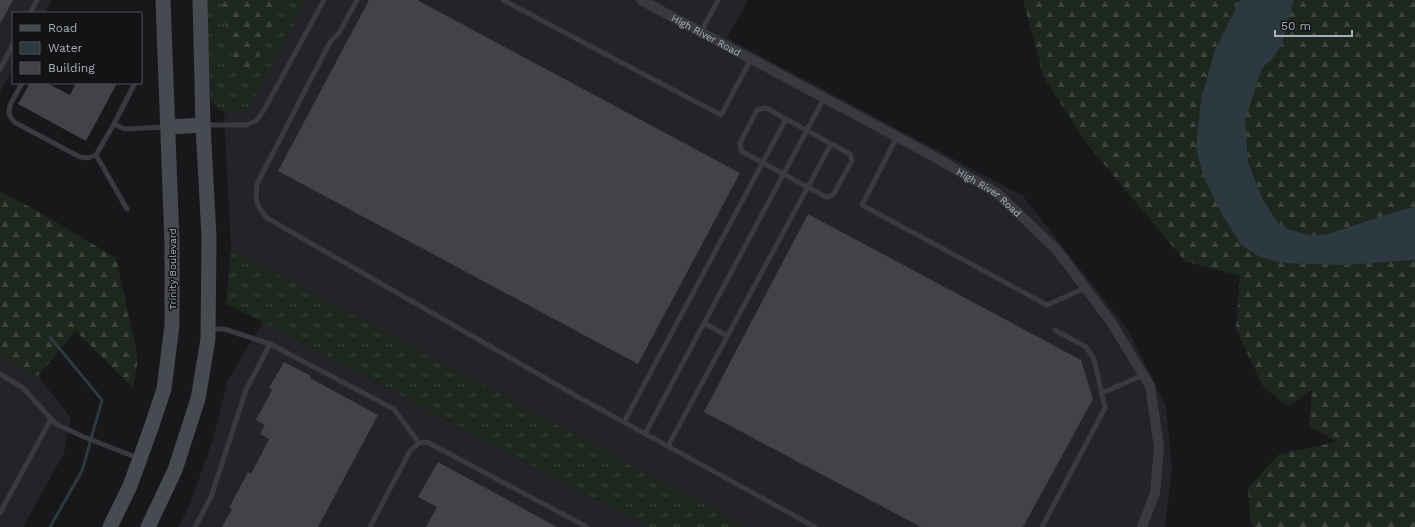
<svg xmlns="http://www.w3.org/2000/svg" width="1415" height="527" font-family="'Work Sans',sans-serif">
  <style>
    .built { fill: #242428 }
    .grass { fill: url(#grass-tufts) }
    .forest { fill: url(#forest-firs) }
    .water { fill: #2d3941 }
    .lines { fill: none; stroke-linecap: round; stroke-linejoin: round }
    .stream { stroke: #2d3941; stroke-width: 3 }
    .building { fill: #424348 }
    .service { stroke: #393a40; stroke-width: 5 }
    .minor { stroke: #393a40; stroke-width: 10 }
    .secondary { stroke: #474a50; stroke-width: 15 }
    .labels { text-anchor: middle; stroke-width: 3; stroke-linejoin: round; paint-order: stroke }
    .street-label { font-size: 10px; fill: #a9b0bc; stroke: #131316 }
  </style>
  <defs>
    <pattern id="grass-tufts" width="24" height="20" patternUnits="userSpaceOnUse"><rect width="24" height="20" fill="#1e271e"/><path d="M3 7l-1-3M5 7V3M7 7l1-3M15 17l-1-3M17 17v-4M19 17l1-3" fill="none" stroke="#3c443d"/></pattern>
    <pattern id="forest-firs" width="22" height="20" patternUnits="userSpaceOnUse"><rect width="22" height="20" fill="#1e271e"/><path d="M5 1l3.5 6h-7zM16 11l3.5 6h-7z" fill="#3c443d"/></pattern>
  </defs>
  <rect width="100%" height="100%" fill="#18181b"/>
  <g class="built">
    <path d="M0,0H52L45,13H13V69L0,92Z"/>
    <path d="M307,0H748L727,38L1023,196L1128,330L1166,406L1172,470L1165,527H746L231,249L224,113L246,112Z"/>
    <path d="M263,322L648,527H178L189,507L213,439L228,380Z"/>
    <path d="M0,356L38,376L71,418L64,453L23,527H0Z"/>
  </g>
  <g class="grass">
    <path d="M207,0H307L246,113C230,113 223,115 211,102Z"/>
    <path d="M231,249L746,527H648L263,322L226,304Z"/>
  </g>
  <g class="forest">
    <path d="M219,0H281L249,78L234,71L222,4Z"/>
    <path d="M1023,0H1415V527H1255L1251,524L1248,488L1279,454L1337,442L1309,426L1312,390L1288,407L1262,385L1236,328L1240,276L1185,261L1088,145L1044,78Z"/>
    <path d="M0,191L41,213L116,258L138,359L133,388L76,331L38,376L0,356Z"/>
  </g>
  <path class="water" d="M1240,0H1294L1282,44L1273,58L1262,68L1245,120L1248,162L1263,200L1278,223L1288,229L1311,236L1328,234L1401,210L1415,207V260L1345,265L1282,263L1260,257L1241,245L1222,214L1204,178L1196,148L1201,100L1215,50Z"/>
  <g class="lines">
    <path class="stream" d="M50,337L102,400L82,471L50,527"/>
  </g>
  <g class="building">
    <path d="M0,0H13L0,24Z"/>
    <path d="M369,0H417L740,173L638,364L278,171Z"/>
    <path d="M30,83H47L70,95L76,83H117L86,141L18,104Z"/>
    <path d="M808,214L1081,360L1093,399L1023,527H921L704,412Z"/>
    <path d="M284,362L311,376L310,378L378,415L318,527H222L232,509L229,508L248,472L251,474L269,439L260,434L265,425L256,420L272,390L269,388Z"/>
    <path d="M438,462L557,527H426L437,507L418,497Z"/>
  </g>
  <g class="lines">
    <g class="service">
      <path d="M357,0L339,33L330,42L257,184C255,201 255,204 267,218L580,398L815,527"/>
      <path d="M503,0L721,115L751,59"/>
      <path d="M30,13L37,0"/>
      <path d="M701,32L718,0"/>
      <path d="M0,69L13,44"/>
      <path d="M22,83L10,105L9,114L14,122L80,157L88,158L96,155L114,124L135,83"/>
      <path d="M766,108L850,154L852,161L833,195L826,197L741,151L740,143L757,110Z"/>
      <path d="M114,124L125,129L166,127"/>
      <path d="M205,125H246L256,121L264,110L324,0"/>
      <path d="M897,137L862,205L1047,305L1085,288"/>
      <path d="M96,155L127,209"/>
      <path d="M704,323L727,336"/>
      <path d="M210,329H224L270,344"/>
      <path d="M0,374L23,388L56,424L84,437L138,458"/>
      <path d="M1102,393L1143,375"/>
      <path d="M624,422L786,119"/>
      <path d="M645,434L824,98"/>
      <path d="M668,446L831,144"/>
      <path d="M0,513L51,419"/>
      <path d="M195,527L211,497L246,390L270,344L394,409L419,443"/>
      <path d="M370,527L410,451L419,443L427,442L587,527"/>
      <path d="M1042,527L1105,408L1094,359L1086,347L1055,330"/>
    </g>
    <path class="minor" id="s1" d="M641,0L931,155L997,193L1056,249L1111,322L1150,386L1159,447L1155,493L1142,527"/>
    <g class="secondary">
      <path d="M169,127L203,125"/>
      <path d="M110,527L130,486L151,428L164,389L172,325V243L163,0"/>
      <path d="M148,527L175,470L198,399L208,339L209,237L203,125L200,0"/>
    </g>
  </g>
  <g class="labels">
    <g class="street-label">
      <text dy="4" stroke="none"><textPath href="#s1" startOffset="74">High River Road</textPath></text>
      <text dy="4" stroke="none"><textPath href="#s1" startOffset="398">High River Road</textPath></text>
      <text transform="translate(172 269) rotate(-90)" y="4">Trinity Boulevard</text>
    </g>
  </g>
  <rect x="12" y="12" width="130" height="72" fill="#131316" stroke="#4f5258"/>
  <rect x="20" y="25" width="20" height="6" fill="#474a50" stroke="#4f5258"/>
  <text x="48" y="32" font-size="12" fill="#a9b0bc">Road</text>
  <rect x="20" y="42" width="20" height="12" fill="#2d3941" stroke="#4f5258"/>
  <text x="48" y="52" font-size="12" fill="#a9b0bc">Water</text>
  <rect x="20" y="62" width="20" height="12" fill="#424348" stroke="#4f5258"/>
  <text x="48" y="72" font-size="12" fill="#a9b0bc">Building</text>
  <path d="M1275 30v6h77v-6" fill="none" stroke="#a9b0bc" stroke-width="2"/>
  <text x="1281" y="30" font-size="12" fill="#a9b0bc" stroke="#131316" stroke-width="3" paint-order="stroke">50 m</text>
</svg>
